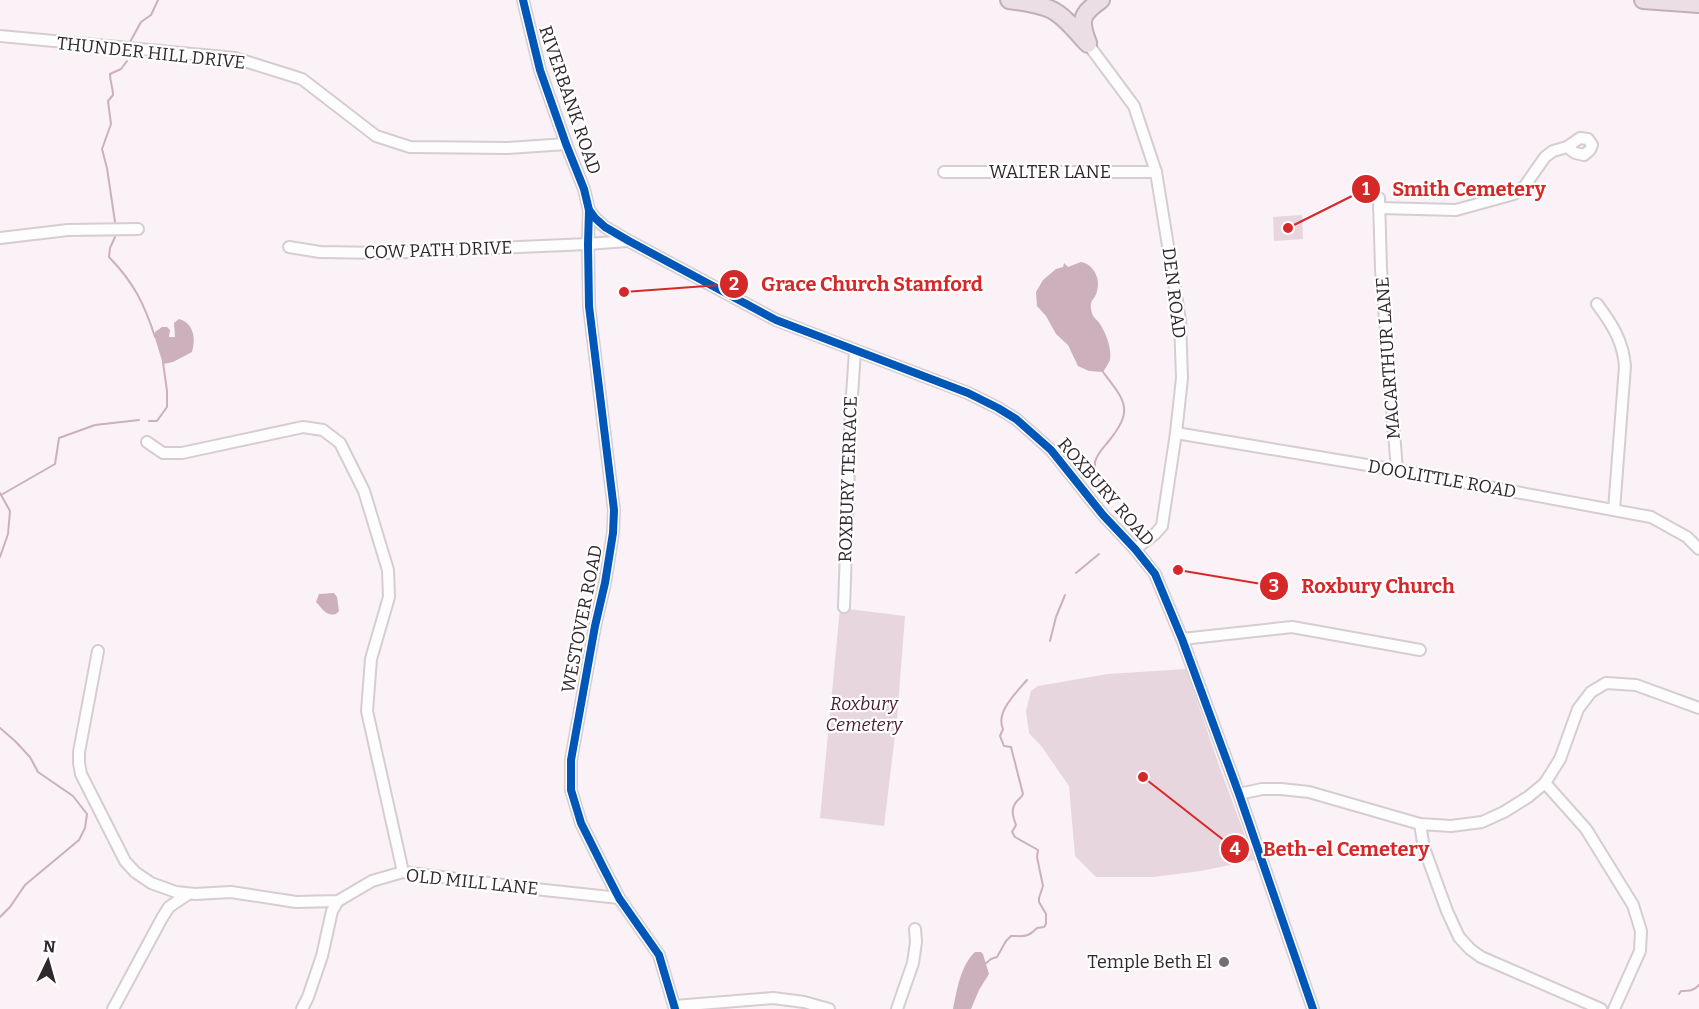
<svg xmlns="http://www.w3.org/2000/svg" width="1699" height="1009" font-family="Bitter,serif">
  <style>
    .green { fill: #e8d6de }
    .water { fill: #ccb0bc }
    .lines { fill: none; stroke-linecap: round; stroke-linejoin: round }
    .stream { stroke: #ccb0bc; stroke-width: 2 }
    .minor-casing { stroke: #d5cdd1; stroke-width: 14 }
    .highway-casing { stroke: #c1afb8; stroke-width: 20 }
    .minor { stroke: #fefdfe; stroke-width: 10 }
    .highway { stroke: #ecdee5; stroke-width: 16 }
    .cycleway-casing { stroke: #fff; stroke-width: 11 }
    .cycleway { stroke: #0057b8; stroke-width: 8 }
    .poi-dot { fill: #776f73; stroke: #fff; stroke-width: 2 }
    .labels { text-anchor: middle; stroke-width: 4.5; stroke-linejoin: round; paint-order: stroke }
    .street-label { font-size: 18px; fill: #31282c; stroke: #fff }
    .park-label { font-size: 18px; font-style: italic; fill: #4a1a32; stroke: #fff }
    .poi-label { font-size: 18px; fill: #31282c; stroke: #fff; text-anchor: end }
    .leader { fill: none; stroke: #d62828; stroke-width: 2 }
    .callout-dot { fill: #d62828; stroke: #fff; stroke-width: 2 }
    .mark-label { font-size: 18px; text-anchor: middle; font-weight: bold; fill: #fff }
    .callout-label { font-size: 20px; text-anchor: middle; font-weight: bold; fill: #d62828; stroke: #fff; stroke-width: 4.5; stroke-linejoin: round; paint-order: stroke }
  </style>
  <rect width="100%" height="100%" fill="#faf2f6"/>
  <g class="green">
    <path d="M1302,215L1303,239L1274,241L1273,217Z"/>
    <path d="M840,608L905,616L897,719L884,826L820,818Z"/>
    <path d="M1186,669L1220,768L1254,860L1201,871L1154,877H1096L1075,856L1069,786L1042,747L1029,733L1026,711L1031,691L1038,686L1108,674Z"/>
  </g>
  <g class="water">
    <path d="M1081,262C1093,264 1101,278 1097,291C1095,301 1088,299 1092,313C1093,318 1097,319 1100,324C1106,333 1112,349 1110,360C1108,364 1105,369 1103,372L1089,371L1078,366L1068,345L1056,334L1046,316L1037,306L1036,292L1043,280L1056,269L1063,267L1064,263L1068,267Z"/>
    <path d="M179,319C194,323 196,339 192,352L173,362L163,364L155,338V332L162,327H167L170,330L169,337H175L174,323Z"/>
    <path d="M334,593L337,597L339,611L336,614C326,617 322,608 316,602L319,594Z"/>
    <path d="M975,952H981L983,954L989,974L979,990L971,1009H953C957,991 960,966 975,952Z"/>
  </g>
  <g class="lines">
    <g class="stream">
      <path d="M130,42L141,22L151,15L158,0"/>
      <path d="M115,222L107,168L102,149L111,124L108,101L113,95C113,87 110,82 110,74L121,69L127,61"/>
      <path d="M115,237L110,248L109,257C134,283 144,303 155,337"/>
      <path d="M1103,372C1126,402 1134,410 1108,442C1103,448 1097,454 1095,462C1093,475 1104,485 1104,498"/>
      <path d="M149,421H157L167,407V391L163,362"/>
      <path d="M0,493L10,511L8,534L0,557"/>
      <path d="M1,495L55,464L59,438L95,425L139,420"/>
      <path d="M1076,573L1099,554"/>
      <path d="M1050,641L1056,617L1065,595"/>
      <path d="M0,728L15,741L30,757L38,772L73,796L87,814L85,828L79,840L25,885L10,907L0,917"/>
      <path d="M985,964L991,959L997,957L1006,941L1011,936C1025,936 1027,938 1037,928L1044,927L1046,924V914L1039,902V898L1043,886L1037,857L1038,850L1015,837L1012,832L1016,825C1013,817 1010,809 1017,801C1019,799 1022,797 1023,794L1011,747L1004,746L1000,736L1003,729C995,712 1017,692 1027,680"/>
      <path d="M1679,994L1681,991C1689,991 1694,991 1699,985"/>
    </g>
    <defs>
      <g id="minor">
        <path d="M523,0L540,70L566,144L584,189L589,210L588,244L589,306L614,510L613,533L605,583L595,626L571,760V790L581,823L603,867L619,898L659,955L675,1009"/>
        <path d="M0,36L235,58L302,79L376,136L410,147L507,148L566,144"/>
        <path d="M1088,44L1134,106L1156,172L1180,320L1182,378L1176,433L1162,526L1155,534L1135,549"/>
        <path d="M944,172H1156"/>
        <path d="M1379,198L1381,269L1397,470"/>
        <path d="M1379,208L1456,210L1514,194L1524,187L1545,157L1553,151L1567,147L1580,138L1588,139L1592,145L1590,150L1584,155L1575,153L1567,147"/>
        <path d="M589,210L595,218L605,227L629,241L776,320L968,393L998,408L1016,419L1051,450L1103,515L1135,549L1155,574L1182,639L1239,794L1313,1009"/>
        <path d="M0,238L68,230L138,229"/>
        <path d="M289,247L320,252L384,253L588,244L627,241"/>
        <path d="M1597,304C1612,324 1623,341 1625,366L1614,510"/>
        <path d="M1176,433L1397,470L1651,517L1687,537L1699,549"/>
        <path d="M147,442L163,453H182L303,427L323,430L340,443L364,491L388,570L389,597L371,659L367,711L403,872"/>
        <path d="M844,607L851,410L855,351"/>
        <path d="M1182,639L1292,627L1420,650"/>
        <path d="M98,651L79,752V763L81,774L125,861L135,872L151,883L176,892L195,894L231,892L296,902L338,901L372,881L403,872L535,889L619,898"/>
        <path d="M1545,783L1586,829L1633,905L1641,931L1640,951L1614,1009"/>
        <path d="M1239,794L1262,789H1281L1309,792L1420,824L1451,826L1482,822L1504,812L1528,797L1545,783L1560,759L1578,709L1591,692L1606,683L1636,685L1699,708"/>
        <path d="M1420,824L1424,848L1447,911L1459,937L1470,949L1481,957L1601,1009"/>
        <path d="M675,1006L773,998L804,1002L829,1009"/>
        <path d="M113,1009L162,918L169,907L188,894"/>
        <path d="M302,1009L308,997L322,956L332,911L338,901"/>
        <path d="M897,1009L913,963L916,942L915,929"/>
      </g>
      <g id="highway">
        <path d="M1009,0C1024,2 1039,4 1052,10C1066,17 1077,33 1088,44"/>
        <path d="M1643,0L1699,4"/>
        <path d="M1088,43C1079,20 1081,14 1101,0"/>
      </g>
    </defs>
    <use href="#minor" class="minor-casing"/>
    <use href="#highway" class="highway-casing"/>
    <use href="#minor" class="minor"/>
    <use href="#highway" class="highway"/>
    <defs>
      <g id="cycleway">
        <path d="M523,0L540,70L566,144L584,189L589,210L588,244L589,306L614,510L613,533L605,583L595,626L571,760V790L581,823L603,867L619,898L659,955L675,1009"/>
        <path d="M589,210L595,218L605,227L629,241L776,320L968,393L998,408L1016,419L1051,450L1103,515L1135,549L1155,574L1182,639L1239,794L1313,1009"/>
      </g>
    </defs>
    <use href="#cycleway" class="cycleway-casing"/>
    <use href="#cycleway" class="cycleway"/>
  </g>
  <circle class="poi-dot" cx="1224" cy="962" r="6"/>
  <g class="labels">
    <g class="street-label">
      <text transform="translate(151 53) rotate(6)" y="6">THUNDER HILL DRIVE</text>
      <text transform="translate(570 100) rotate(71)" y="6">RIVERBANK ROAD</text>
      <text x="1050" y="178">WALTER LANE</text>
      <text transform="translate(438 250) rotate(-2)" y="6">COW PATH DRIVE</text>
      <text transform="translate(1174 293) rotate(83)" y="6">DEN ROAD</text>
      <text transform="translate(1388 358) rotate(-94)" y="6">MACARTHUR LANE</text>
      <text transform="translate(848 479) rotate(-88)" y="6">ROXBURY TERRACE</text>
      <text transform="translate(1442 479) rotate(10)" y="6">DOOLITTLE ROAD</text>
      <text transform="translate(1106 492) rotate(49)" y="6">ROXBURY ROAD</text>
      <text transform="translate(582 619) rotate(-79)" y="6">WESTOVER ROAD</text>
      <text transform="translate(472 882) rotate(6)" y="6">OLD MILL LANE</text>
    </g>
    <g class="park-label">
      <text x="864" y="710">Roxbury<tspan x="864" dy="21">Cemetery</tspan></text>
    </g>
    <g class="poi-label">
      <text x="1212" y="968">Temple Beth El</text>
    </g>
  </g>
  <path class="leader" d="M1288 228L1366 189M624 292L734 284M1178 570L1274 586M1143 777L1235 849"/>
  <g class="callout-dot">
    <circle cx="1288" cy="228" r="6"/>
    <circle cx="624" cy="292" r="6"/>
    <circle cx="1178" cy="570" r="6"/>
    <circle cx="1143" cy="777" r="6"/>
    <circle cx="1366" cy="189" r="15"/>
    <circle cx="734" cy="284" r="15"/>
    <circle cx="1274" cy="586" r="15"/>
    <circle cx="1235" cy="849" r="15"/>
  </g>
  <g class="mark-label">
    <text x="1366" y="195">1</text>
    <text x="734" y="290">2</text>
    <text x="1274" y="592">3</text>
    <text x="1235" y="855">4</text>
  </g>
  <g class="callout-label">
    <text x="1469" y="196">Smith Cemetery</text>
    <text x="872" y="291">Grace Church Stamford</text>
    <text x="1378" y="593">Roxbury Church</text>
    <text x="1346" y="856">Beth-el Cemetery</text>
  </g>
  <g transform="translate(48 961) rotate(5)" stroke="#ffffff" stroke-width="4.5" paint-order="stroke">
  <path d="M0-4.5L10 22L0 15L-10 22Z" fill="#31282c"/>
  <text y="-9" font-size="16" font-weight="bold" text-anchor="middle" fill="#31282c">N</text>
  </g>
</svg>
